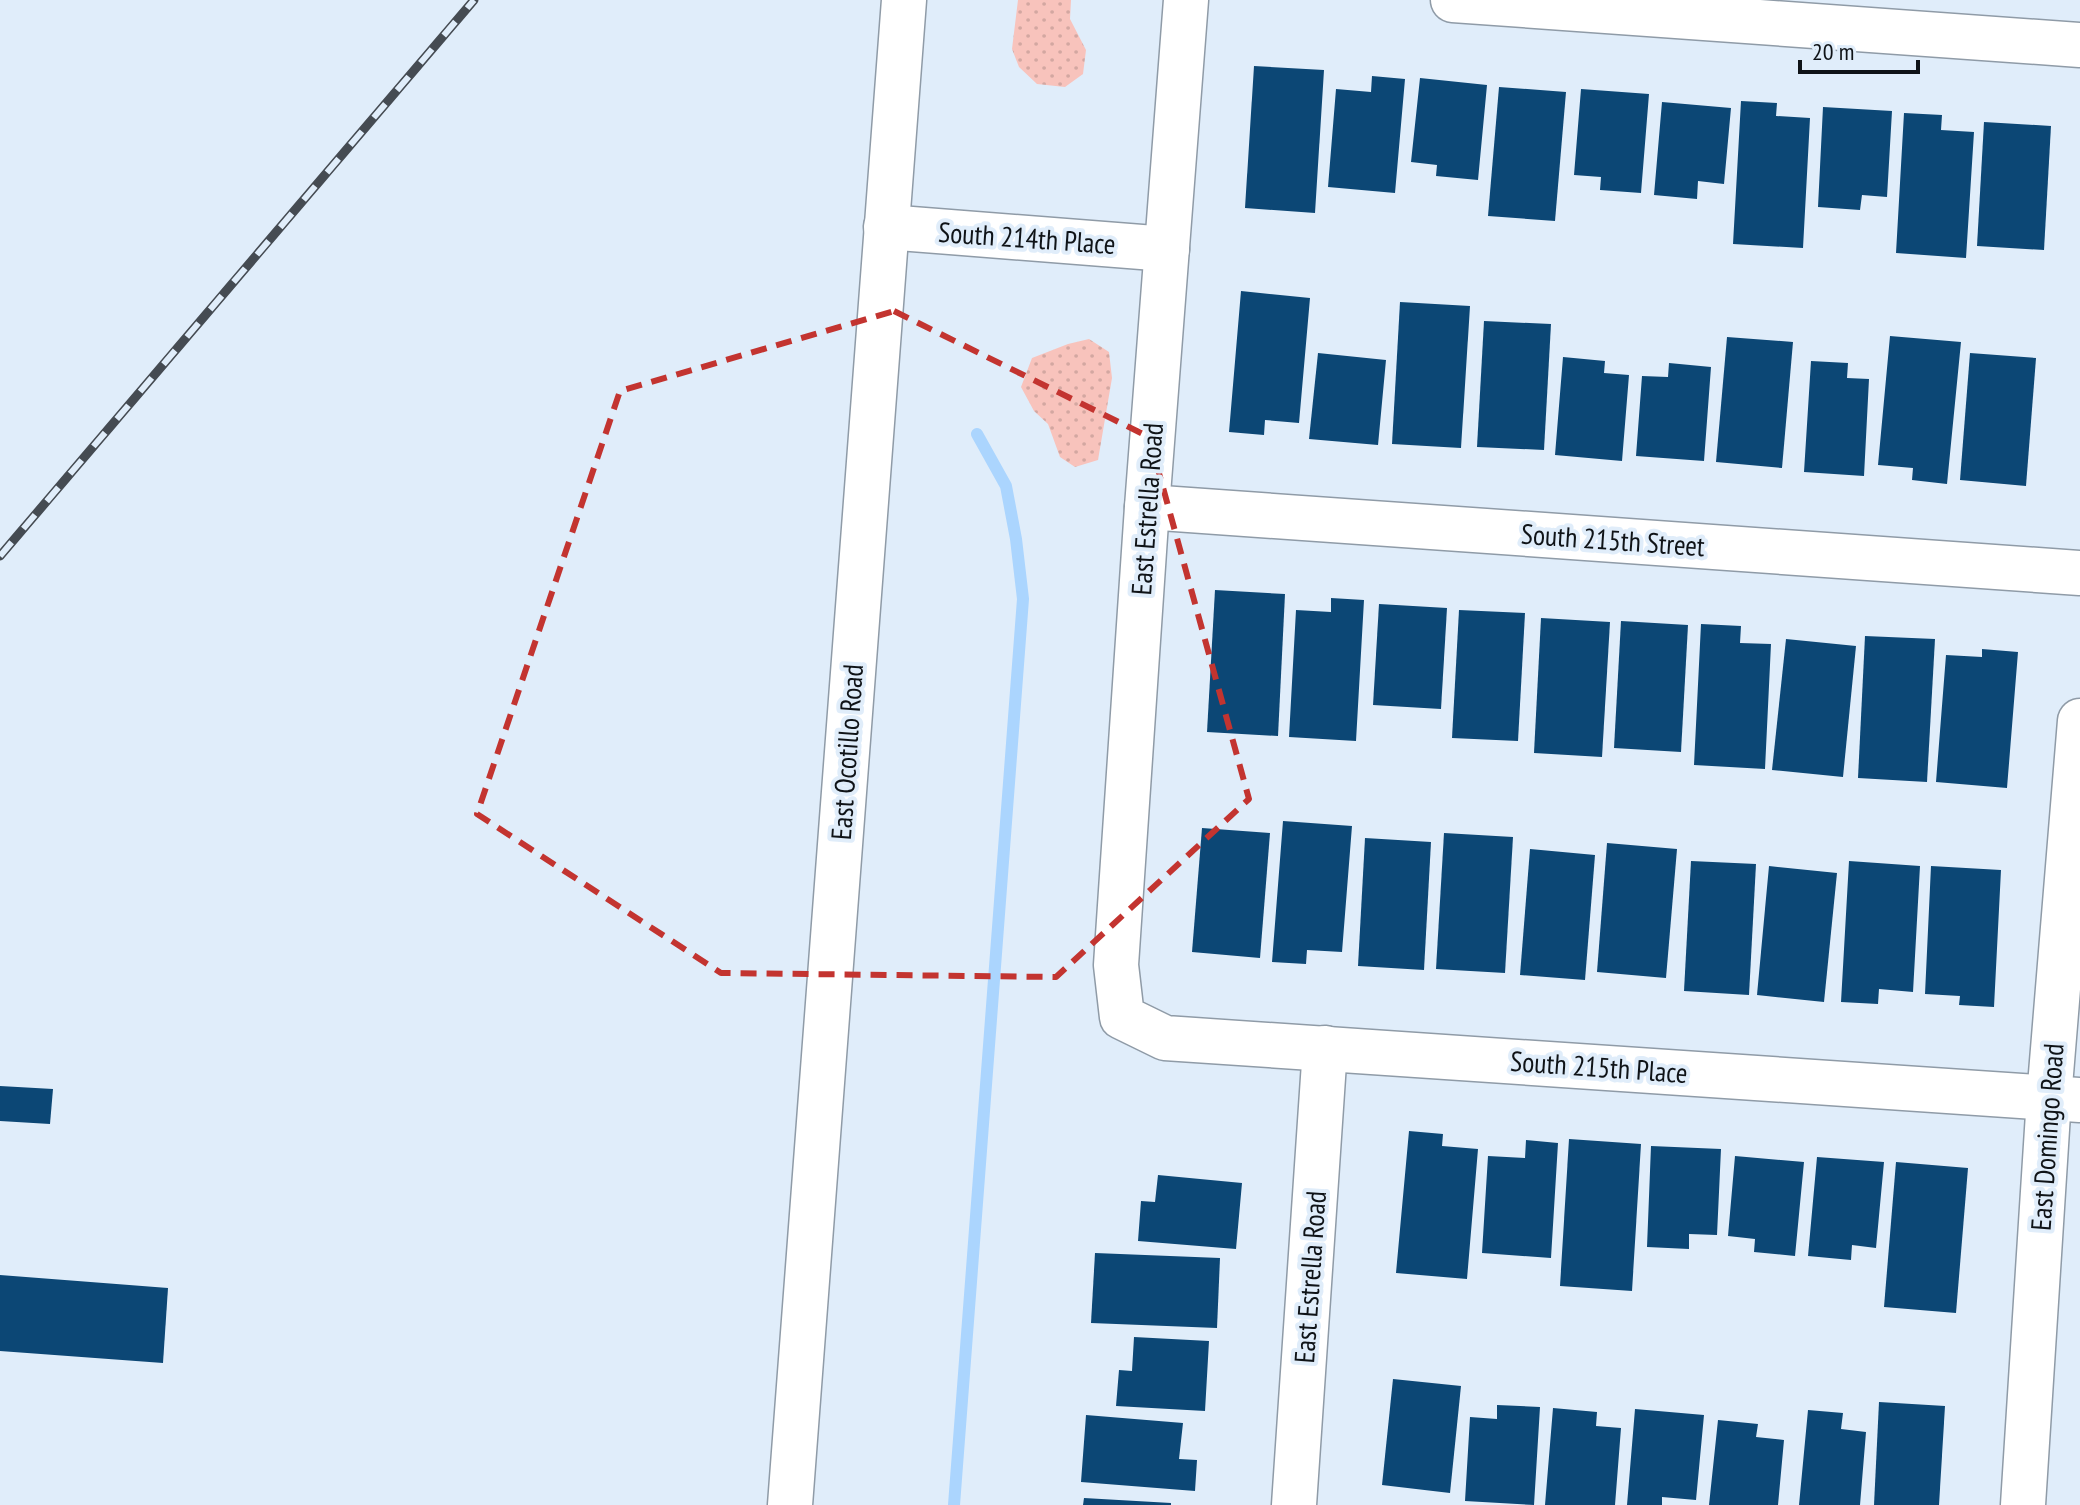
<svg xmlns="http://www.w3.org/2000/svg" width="2080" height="1505" font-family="'PT Sans Narrow',sans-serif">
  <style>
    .park { fill: url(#park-dots) }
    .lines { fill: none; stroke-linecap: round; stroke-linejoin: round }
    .stream { stroke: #abd5fe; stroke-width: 12 }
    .building { fill: #0c4775 }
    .minor-casing { stroke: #8f9ba7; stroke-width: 47 }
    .secondary-casing { stroke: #8f9ba7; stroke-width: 47 }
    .minor { stroke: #fff; stroke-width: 44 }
    .secondary { stroke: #fff; stroke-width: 44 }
    .rail-casing { stroke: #454b52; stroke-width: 9 }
    .rail { stroke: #e0edfa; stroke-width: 6; stroke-dasharray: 18; stroke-linecap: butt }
    .marked { fill: none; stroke: #c33430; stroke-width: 6; stroke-dasharray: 16 10; stroke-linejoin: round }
    .labels { text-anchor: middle; stroke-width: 8; stroke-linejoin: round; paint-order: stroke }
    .street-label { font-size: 28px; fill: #0f1317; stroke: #e0edfa }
  </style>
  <defs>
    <pattern id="park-dots" width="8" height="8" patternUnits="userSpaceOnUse" patternTransform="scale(2)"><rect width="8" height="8" fill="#f8c3bc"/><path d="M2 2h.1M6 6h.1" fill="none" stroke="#d3a7a1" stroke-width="1.8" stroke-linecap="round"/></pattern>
  </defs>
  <rect width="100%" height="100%" fill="#e0edfa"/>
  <g class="park">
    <path d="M1018,0H1071L1070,19L1086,50L1083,74L1065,87L1037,84L1019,67L1012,49Z"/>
    <path d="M1089,339L1109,352L1112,378L1098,460L1075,467L1060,457L1048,424L1034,411L1021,387L1032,358L1068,344Z"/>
  </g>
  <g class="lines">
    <path class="stream" d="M954,1505L1023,599L1016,539L1006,486L977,434"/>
  </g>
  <g class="building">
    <path d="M1254,66L1324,70L1315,213L1245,208Z"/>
    <path d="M1372,76L1405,79L1395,193L1328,187L1336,89L1371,92Z"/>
    <path d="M1420,78L1487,85L1478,180L1436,176L1437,165L1411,162Z"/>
    <path d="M1499,87L1566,92L1555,221L1488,216Z"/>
    <path d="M1581,89L1649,94L1641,193L1600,190L1601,177L1574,175Z"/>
    <path d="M1741,101L1777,103L1776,116L1810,118L1803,248L1733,244Z"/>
    <path d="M1662,102L1731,108L1724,184L1698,181L1697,199L1654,195Z"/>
    <path d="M1823,107L1892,111L1887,197L1862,195L1860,210L1818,207Z"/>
    <path d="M1904,113L1942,115L1941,130L1974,132L1966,258L1896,253Z"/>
    <path d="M1984,122L2051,126L2044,250L1977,246Z"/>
    <path d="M1241,291L1310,298L1299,423L1265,420L1264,435L1229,432Z"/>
    <path d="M1400,302L1470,306L1461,448L1392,444Z"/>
    <path d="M1484,321L1551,324L1544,450L1477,447Z"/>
    <path d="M1890,336L1961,342L1947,484L1912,480L1913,468L1878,465Z"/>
    <path d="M1727,337L1793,342L1782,468L1716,462Z"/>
    <path d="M1318,353L1386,360L1378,445L1309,439Z"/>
    <path d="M1970,353L2036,358L2026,486L1960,480Z"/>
    <path d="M1563,357L1605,361L1604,373L1629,375L1622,461L1555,455Z"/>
    <path d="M1811,361L1848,363L1847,378L1869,379L1864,476L1804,472Z"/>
    <path d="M1669,363L1711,367L1704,461L1636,456L1642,376L1668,377Z"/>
    <path d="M1215,590L1285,594L1278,736L1207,732Z"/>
    <path d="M1331,598L1364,600L1356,741L1289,737L1296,610L1331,612Z"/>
    <path d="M1379,604L1447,608L1441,709L1373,705Z"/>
    <path d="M1459,610L1525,613L1518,741L1452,738Z"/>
    <path d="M1541,618L1610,622L1602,757L1534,753Z"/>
    <path d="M1621,621L1688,625L1681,752L1614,748Z"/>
    <path d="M1701,624L1741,626L1740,643L1771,644L1765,769L1694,765Z"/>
    <path d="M1865,636L1935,639L1927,782L1858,778Z"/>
    <path d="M1786,639L1856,646L1843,777L1772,770Z"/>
    <path d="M1982,649L2018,652L2007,788L1936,782L1946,655L1982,657Z"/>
    <path d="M1283,821L1352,826L1342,952L1307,950L1306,964L1272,962Z"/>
    <path d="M1202,828L1270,833L1260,958L1192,952Z"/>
    <path d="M1444,833L1513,837L1505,973L1436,969Z"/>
    <path d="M1365,838L1431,842L1424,970L1358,966Z"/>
    <path d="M1607,843L1677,849L1666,978L1597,972Z"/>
    <path d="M1530,849L1595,855L1585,980L1520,975Z"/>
    <path d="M1691,861L1756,864L1749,995L1684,991Z"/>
    <path d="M1849,861L1920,866L1913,992L1879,989L1878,1004L1841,1002Z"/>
    <path d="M1769,866L1837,873L1824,1002L1757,995Z"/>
    <path d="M1931,866L2001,870L1994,1007L1959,1005L1960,996L1925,994Z"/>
    <path d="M0,1086L53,1089L50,1124L0,1121Z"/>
    <path d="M1409,1131L1443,1134L1442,1146L1478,1149L1467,1279L1396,1273Z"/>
    <path d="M1569,1139L1641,1144L1632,1291L1560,1286Z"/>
    <path d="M1526,1140L1558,1143L1551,1258L1482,1253L1488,1156L1525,1158Z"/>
    <path d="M1651,1146L1721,1149L1717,1235L1689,1234V1249L1647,1247Z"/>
    <path d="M1735,1156L1804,1162L1795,1256L1754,1252L1755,1239L1728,1236Z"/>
    <path d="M1817,1157L1884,1162L1876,1248L1852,1245L1851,1260L1808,1256Z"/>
    <path d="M1896,1162L1968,1168L1956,1313L1884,1307Z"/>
    <path d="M1158,1175L1242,1183L1236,1249L1138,1241L1141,1201L1155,1202Z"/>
    <path d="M1095,1253L1220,1258L1217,1328L1091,1323Z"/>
    <path d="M0,1275L168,1288L163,1363L0,1351Z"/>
    <path d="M1134,1337L1209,1341L1205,1411L1116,1406L1119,1370L1132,1371Z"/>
    <path d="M1393,1379L1461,1386L1450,1493L1382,1485Z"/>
    <path d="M1879,1402L1945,1406L1939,1505H1874Z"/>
    <path d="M1497,1405L1540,1407L1534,1505L1465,1501L1470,1417L1497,1419Z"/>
    <path d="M1553,1408L1597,1412L1596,1426L1621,1428L1615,1505H1545Z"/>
    <path d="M1635,1409L1704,1415L1696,1500L1662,1497V1505H1627Z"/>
    <path d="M1808,1410L1843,1413L1841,1429L1866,1432L1860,1505H1799Z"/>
    <path d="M1086,1415L1183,1423L1179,1459L1197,1460L1195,1491L1081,1482Z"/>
    <path d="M1718,1420L1758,1424L1756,1437L1784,1440L1778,1505H1709Z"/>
    <path d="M1084,1498L1171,1503V1505H1083Z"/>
  </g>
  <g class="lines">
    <defs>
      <g id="minor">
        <path d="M1186,0L1147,507L1116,965L1122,1017L1165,1038L2080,1100"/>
        <path d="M1453,0L2080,45"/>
        <path d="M886,227L1167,249"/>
        <path d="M1147,507L2080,573"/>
        <path d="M1294,1505L1325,1048"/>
        <path d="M2023,1505L2049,1098L2080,721"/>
      </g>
      <path id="secondary" d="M790,1505L904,0"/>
    </defs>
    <use href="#minor" class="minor-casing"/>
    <use href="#secondary" class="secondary-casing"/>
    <use href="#minor" class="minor"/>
    <use href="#secondary" class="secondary"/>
    <defs>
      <path id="rail" d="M0,556L474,0"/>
    </defs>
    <use href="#rail" class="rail-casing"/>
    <use href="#rail" class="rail"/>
  </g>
  <path class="marked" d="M894,311L1149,437L1249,799L1056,977L721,973L477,814L620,391Z"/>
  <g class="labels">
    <g class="street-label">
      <text transform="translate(1027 238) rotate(4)" y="10">South 214th Place</text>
      <text transform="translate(1147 509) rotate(-86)" y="10">East Estrella Road</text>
      <text transform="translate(1613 540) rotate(4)" y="10">South 215th Street</text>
      <text transform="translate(847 752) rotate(-86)" y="10">East Ocotillo Road</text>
      <text transform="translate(1599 1067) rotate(4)" y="10">South 215th Place</text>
      <text transform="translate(2047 1137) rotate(-86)" y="10">East Domingo Road</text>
      <text transform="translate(1310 1277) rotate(-86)" y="10">East Estrella Road</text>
    </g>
  </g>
  <path d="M1800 60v12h118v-12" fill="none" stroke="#0f1317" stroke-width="4"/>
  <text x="1812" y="60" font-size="24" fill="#0f1317" stroke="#e0edfa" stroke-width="6" paint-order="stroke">20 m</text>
</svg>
